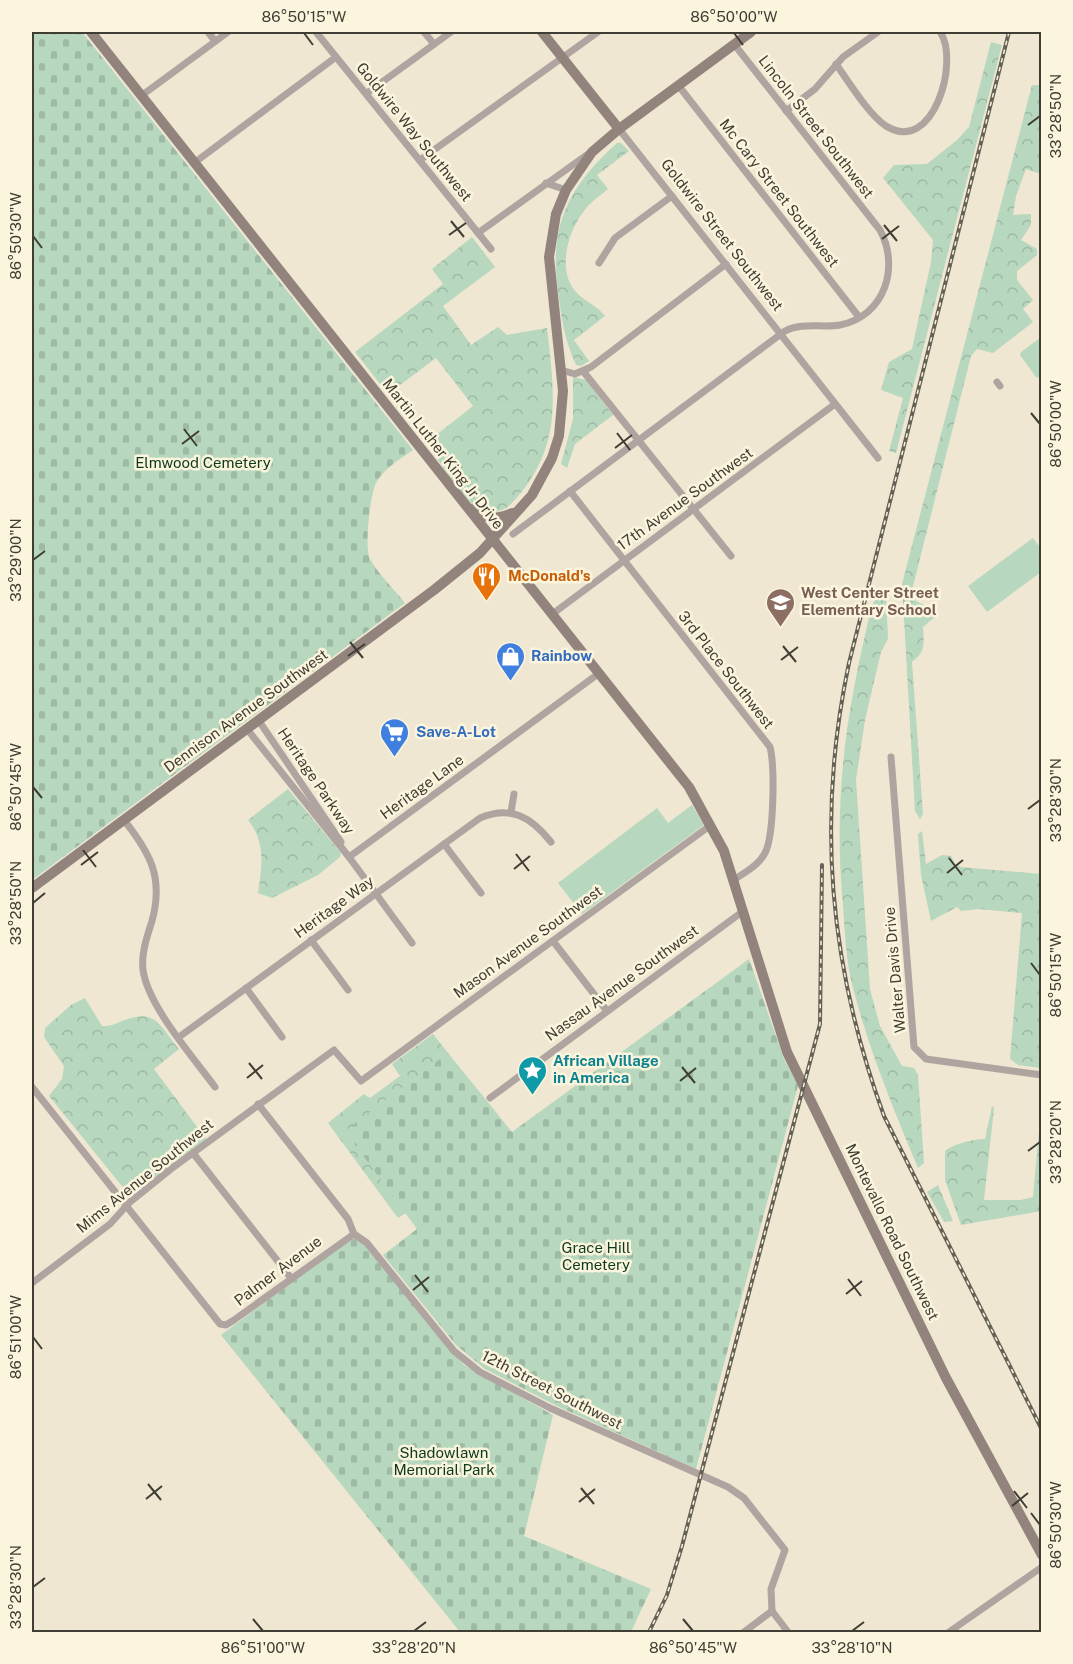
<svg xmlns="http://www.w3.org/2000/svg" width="1073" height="1664" font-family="'Public Sans',sans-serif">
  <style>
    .green { fill: #b7d7be }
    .forest { fill: url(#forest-crowns) }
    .cemetery { fill: url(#cemetery-stones) }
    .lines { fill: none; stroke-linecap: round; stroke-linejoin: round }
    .street { stroke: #afa4a0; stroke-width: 7 }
    .secondary { stroke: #93837d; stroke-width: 10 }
    .rail-casing { stroke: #656156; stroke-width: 4 }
    .rail { stroke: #fcf5de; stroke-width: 1.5; stroke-dasharray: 4.5; stroke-linecap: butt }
    .ticks { fill: none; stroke: #403d34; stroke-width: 2 }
    .labels { text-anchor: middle; stroke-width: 5; stroke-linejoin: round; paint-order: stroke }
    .street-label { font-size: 15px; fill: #403d34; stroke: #fcf5de }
    .park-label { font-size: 15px; fill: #0c3a1d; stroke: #fcf5de }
    .food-label { font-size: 15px; font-weight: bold; fill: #c56008; stroke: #fcf5de; text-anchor: start }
    .education-label { font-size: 15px; font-weight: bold; fill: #785e54; stroke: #fcf5de; text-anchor: start }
    .shop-label { font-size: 15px; font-weight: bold; fill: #366cbe; stroke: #fcf5de; text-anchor: start }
    .culture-label { font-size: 15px; font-weight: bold; fill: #0d838f; stroke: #fcf5de; text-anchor: start }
    .neatline { fill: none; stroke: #403d34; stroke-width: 2 }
    .ticks-label { font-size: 15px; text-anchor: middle; fill: #403d34 }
  </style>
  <defs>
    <pattern id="forest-crowns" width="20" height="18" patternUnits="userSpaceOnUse" patternTransform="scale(1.5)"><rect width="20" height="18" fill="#b7d7be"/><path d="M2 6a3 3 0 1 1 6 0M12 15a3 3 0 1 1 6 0" fill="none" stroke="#9eb9a4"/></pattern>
    <pattern id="cemetery-stones" width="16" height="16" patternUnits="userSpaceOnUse" patternTransform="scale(1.5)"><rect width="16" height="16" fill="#b7d7be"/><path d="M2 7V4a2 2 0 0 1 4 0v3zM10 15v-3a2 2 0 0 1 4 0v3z" fill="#9eb9a4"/></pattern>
  </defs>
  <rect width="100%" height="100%" fill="#efe7d1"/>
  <g class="green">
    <path d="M1040,338L1042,376L1040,378L1036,377L1020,355L1021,352Z"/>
    <path d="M1033,538L1041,549V572L987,612L968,586Z"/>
    <path d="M692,805L704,825L582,914L558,883L657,808L668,823Z"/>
  </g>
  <g class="forest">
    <path d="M991,42L1002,45L896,453L889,451L903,398L881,390L889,362L912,349L931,262L933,240L883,178L894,165L927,164L957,140L969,127Z"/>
    <path d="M1032,85H1041V174L1026,169L1016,196L1013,215L1031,214V225L1021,240L1037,249V255L1017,271V280L1033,300L1023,309L1033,322L993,353L977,349L971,356L910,598L930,608L936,616L923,627C924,642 926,652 912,662L923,814L920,819L915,811L902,584Z"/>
    <path d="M617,143H621L629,151L597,175L608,189C600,196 590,202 584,211C569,230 559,263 571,285C579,300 595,303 605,316L574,340L589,361L581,366L576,365C566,343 562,323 559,299C548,229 565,190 617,143Z"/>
    <path d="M472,237L495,267L443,306L471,345L498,327L507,335L547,328C555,397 563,449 511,504C503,512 487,516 477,508C462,497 439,460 426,443L473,406L436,358L388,394L355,352L443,284L432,269Z"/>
    <path d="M573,377L586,380L613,415L575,444L567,468L561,464L573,419Z"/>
    <path d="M886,593L888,639L881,652L865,720L856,780L870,989L880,1026L902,1066L914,1068L918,1075L924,1163L918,1168C893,1108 869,1050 853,988C846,962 845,933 843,906C833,797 846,714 871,609L875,599Z"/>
    <path d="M288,789L341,853L340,857L318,875L272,898L258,893C262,866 266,842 248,820Z"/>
    <path d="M922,831L926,864L942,855L951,856L955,864L961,867L1041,874V1068L1018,1065L1010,1059L1022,913L979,909L961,911L957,907L931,921L921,875L918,834Z"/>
    <path d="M85,998L102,1026C110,1027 117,1023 125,1020C157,1008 160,1027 179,1049L154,1069L206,1139L130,1196L49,1096L62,1079L64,1066L44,1037L45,1028L71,1005Z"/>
    <path d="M433,1034L448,1053L346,1131L406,1213L398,1218L328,1123L364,1094L370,1098L400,1076L392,1064Z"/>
    <path d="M992,1106L994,1108L984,1200H1021L1033,1197L1041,1109V1211L961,1225L945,1180V1151C953,1144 974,1139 985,1139Z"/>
    <path d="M938,1185L953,1221L944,1222L927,1192Z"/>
  </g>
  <g class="cemetery">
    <path d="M32,32H82L413,450C400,459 386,467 377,481C370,492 364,548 370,559C379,575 394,589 405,603L32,880Z"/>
    <path d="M749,959L784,1059L798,1086L696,1469L557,1406L485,1369L456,1345L383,1255L417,1229L345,1131L448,1053L512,1132Z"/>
    <path d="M356,1238L366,1247L464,1365L553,1415L524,1536L651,1589L631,1632H460L221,1335L345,1242Z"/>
  </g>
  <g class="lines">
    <g class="street">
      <path d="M208,32L215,41"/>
      <path d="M316,32L491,249"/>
      <path d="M424,32L434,44"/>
      <path d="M836,64C848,81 869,115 886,126C934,156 960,59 940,32"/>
      <path d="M678,85L859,317"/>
      <path d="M367,93L451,32"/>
      <path d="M141,96L228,32"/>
      <path d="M786,111L815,89L843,57L878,32"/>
      <path d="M619,129L878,458"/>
      <path d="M420,160L598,32"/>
      <path d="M194,163L336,57"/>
      <path d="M546,183L566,190"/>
      <path d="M478,233L588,154"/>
      <path d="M599,263L615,238L672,196"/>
      <path d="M561,370L575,374L591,367L726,264"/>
      <path d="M583,371L731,556"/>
      <path d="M997,382L1000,386"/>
      <path d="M570,491L770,747C775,767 774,836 765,853C759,865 745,872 734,880"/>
      <path d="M513,534L785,331C802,322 822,328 840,325C885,316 900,267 880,230L734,44"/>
      <path d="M551,615L835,404"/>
      <path d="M259,721L341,842"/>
      <path d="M247,729L349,857L412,943"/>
      <path d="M891,757L914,1047L926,1059L1042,1075"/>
      <path d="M511,812L514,794"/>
      <path d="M124,820C150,853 164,877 152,921C147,937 141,953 143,970C148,1006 193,1057 215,1087"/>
      <path d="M444,844L481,893"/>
      <path d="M349,857L598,674"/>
      <path d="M311,940L348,990"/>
      <path d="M553,941L607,1011"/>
      <path d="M246,988L282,1037"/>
      <path d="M179,1037L480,818C511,805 531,817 551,842"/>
      <path d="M32,1087L220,1324L226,1325L234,1320L354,1234"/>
      <path d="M490,1098L742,912"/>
      <path d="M258,1104L348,1219L354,1234L367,1243L454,1351L480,1372L550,1408L728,1487L744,1498L785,1550L771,1589L772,1611"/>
      <path d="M193,1153L291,1278"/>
      <path d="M32,1283L110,1224L130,1202L171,1169L334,1050L361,1081L711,825"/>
      <path d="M772,1611L788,1632"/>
      <path d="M744,1632L772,1611"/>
      <path d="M949,1632L1042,1567"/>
    </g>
    <g class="secondary">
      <path d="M91,32L689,787L724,851L787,1052L946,1378L1042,1555"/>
      <path d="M542,32L619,129"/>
      <path d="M471,509C485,519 497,520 512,513"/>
      <path d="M32,888L434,590L480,553L532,495L552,458L559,436L563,391L549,257L556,214L566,190L592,152L619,129L751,32"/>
    </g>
    <defs>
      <g id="rail">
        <path d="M1009,32L849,663C816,819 829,965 884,1116L1042,1430"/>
        <path d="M649,1632L667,1595L682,1546L820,1024L822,865"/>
      </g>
    </defs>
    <use href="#rail" class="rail-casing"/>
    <use href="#rail" class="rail"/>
  </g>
  <path class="ticks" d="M304,33L313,45M734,33L743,45M1028,125L1040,116M451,221L464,237M884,225L897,241M449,235L466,223M33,236L42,248M882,239L899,226M1031,413L1040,424M184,429L197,446M617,433L630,450M182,444L199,431M615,448L632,435M33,560L45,551M350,642L363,658M783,646L796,662M348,656L365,644M781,660L798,647M33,787L42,798M1028,809L1040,800M83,850L96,867M516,854L529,871M949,858L962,875M81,865L98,852M514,869L530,856M947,873L963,860M33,903L45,893M1031,963L1040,975M249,1063L262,1079M682,1067L695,1083M247,1078L263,1065M680,1081L696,1068M1028,1151L1040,1142M415,1275L428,1292M848,1279L861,1296M413,1290L429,1277M846,1294L862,1281M33,1337L42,1349M148,1484L161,1500M581,1488L594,1504M1014,1491L1027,1508M146,1499L162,1486M579,1502L595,1489M1012,1506L1028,1493M1031,1513L1040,1525M33,1587L45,1578M253,1619L263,1631M683,1619L693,1631M414,1631L426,1622M852,1631L864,1622"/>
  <defs>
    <symbol id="restaurant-pin" viewBox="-11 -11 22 30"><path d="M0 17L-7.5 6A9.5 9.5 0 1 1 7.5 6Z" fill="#e8710a" stroke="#fcf5de"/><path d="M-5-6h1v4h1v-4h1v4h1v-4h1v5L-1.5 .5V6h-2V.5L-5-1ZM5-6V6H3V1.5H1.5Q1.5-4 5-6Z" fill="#fff"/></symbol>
    <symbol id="school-pin" viewBox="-11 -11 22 30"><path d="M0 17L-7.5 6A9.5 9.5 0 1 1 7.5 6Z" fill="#8d6e63" stroke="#fcf5de"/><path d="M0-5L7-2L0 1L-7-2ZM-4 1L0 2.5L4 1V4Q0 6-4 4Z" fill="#fff"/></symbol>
    <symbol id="shop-pin" viewBox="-11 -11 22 30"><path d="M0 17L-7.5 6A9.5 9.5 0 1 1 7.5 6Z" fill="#3f7fe0" stroke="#fcf5de"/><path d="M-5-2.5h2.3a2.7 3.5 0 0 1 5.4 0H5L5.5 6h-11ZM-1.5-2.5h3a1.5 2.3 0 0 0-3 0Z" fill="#fff"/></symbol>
    <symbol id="supermarket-pin" viewBox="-11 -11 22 30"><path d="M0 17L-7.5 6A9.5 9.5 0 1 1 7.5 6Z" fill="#3f7fe0" stroke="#fcf5de"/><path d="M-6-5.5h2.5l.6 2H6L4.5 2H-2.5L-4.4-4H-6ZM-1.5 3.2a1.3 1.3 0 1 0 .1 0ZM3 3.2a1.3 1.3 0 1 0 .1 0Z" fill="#fff"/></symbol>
    <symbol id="sight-pin" viewBox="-11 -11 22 30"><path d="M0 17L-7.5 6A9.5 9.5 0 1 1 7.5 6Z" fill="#0f9aa8" stroke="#fcf5de"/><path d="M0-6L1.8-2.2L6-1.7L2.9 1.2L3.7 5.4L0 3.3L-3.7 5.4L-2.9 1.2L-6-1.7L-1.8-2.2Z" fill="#fff"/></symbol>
  </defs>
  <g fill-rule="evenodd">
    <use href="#restaurant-pin" x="470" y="560" width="33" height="45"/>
    <use href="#school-pin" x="764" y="586" width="33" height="45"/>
    <use href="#shop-pin" x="494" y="640" width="33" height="45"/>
    <use href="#supermarket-pin" x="378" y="716" width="33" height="45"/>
    <use href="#sight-pin" x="516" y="1054" width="33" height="45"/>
  </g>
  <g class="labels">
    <g class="street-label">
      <text transform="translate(816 127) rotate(52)" y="5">Lincoln Street Southwest</text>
      <text transform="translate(414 132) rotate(51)" y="5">Goldwire Way Southwest</text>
      <text transform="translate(779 193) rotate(52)" y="5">Mc Cary Street Southwest</text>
      <text transform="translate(722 235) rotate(52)" y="5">Goldwire Street Southwest</text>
      <text transform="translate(443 454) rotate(52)" y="5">Martin Luther King Jr Drive</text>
      <text transform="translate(685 499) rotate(-36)" y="5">17th Avenue Southwest</text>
      <text transform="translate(726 670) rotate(52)" y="5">3rd Place Southwest</text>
      <text transform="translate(246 711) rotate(-36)" y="5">Dennison Avenue Southwest</text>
      <text transform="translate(316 781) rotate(56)" y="5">Heritage Parkway</text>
      <text transform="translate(422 787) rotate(-36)" y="5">Heritage Lane</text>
      <text transform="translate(334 907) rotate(-36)" y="5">Heritage Way</text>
      <text transform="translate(528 942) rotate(-36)" y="5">Mason Avenue Southwest</text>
      <text transform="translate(895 970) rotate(-95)" y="5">Walter Davis Drive</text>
      <text transform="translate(622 983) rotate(-36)" y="5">Nassau Avenue Southwest</text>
      <text transform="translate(145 1176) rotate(-39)" y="5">Mims Avenue Southwest</text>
      <text transform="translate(892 1232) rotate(64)" y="5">Montevallo Road Southwest</text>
      <text transform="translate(278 1271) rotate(-37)" y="5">Palmer Avenue</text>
      <text transform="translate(552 1390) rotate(27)" y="5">12th Street Southwest</text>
    </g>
    <g class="park-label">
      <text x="203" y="468">Elmwood Cemetery</text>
      <text x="596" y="1253">Grace Hill<tspan x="596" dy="17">Cemetery</tspan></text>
      <text x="444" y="1458">Shadowlawn<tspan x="444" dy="17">Memorial Park</tspan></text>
    </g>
    <g class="food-label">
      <text x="508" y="581">McDonald's</text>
    </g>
    <g class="education-label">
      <text x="801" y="598">West Center Street<tspan x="801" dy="17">Elementary School</tspan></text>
    </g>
    <g class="shop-label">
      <text x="531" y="661">Rainbow</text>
      <text x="416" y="737">Save-A-Lot</text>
    </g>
    <g class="culture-label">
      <text x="553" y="1066">African Village<tspan x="553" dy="17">in America</tspan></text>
    </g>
  </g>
  <rect width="1073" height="1664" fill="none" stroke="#fcf5de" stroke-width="66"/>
  <rect x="33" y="33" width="1007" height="1598" class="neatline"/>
  <g class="ticks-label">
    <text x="304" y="22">86°50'15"W</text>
    <text x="734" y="22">86°50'00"W</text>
    <text transform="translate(1056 116) rotate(-90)" y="5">33°28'50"N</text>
    <text transform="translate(16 236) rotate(-90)" y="5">86°50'30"W</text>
    <text transform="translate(1056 424) rotate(-90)" y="5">86°50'00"W</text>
    <text transform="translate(16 560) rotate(-90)" y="5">33°29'00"N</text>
    <text transform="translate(16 787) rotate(-90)" y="5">86°50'45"W</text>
    <text transform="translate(1056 800) rotate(-90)" y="5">33°28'30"N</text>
    <text transform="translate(16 903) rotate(-90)" y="5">33°28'50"N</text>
    <text transform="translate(1056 975) rotate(-90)" y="5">86°50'15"W</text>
    <text transform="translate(1056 1142) rotate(-90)" y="5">33°28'20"N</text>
    <text transform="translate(16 1337) rotate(-90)" y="5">86°51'00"W</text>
    <text transform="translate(1056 1525) rotate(-90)" y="5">86°50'30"W</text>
    <text transform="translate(16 1587) rotate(-90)" y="5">33°28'30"N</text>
    <text x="263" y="1653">86°51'00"W</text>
    <text x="414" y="1653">33°28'20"N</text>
    <text x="693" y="1653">86°50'45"W</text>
    <text x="852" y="1653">33°28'10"N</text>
  </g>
</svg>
